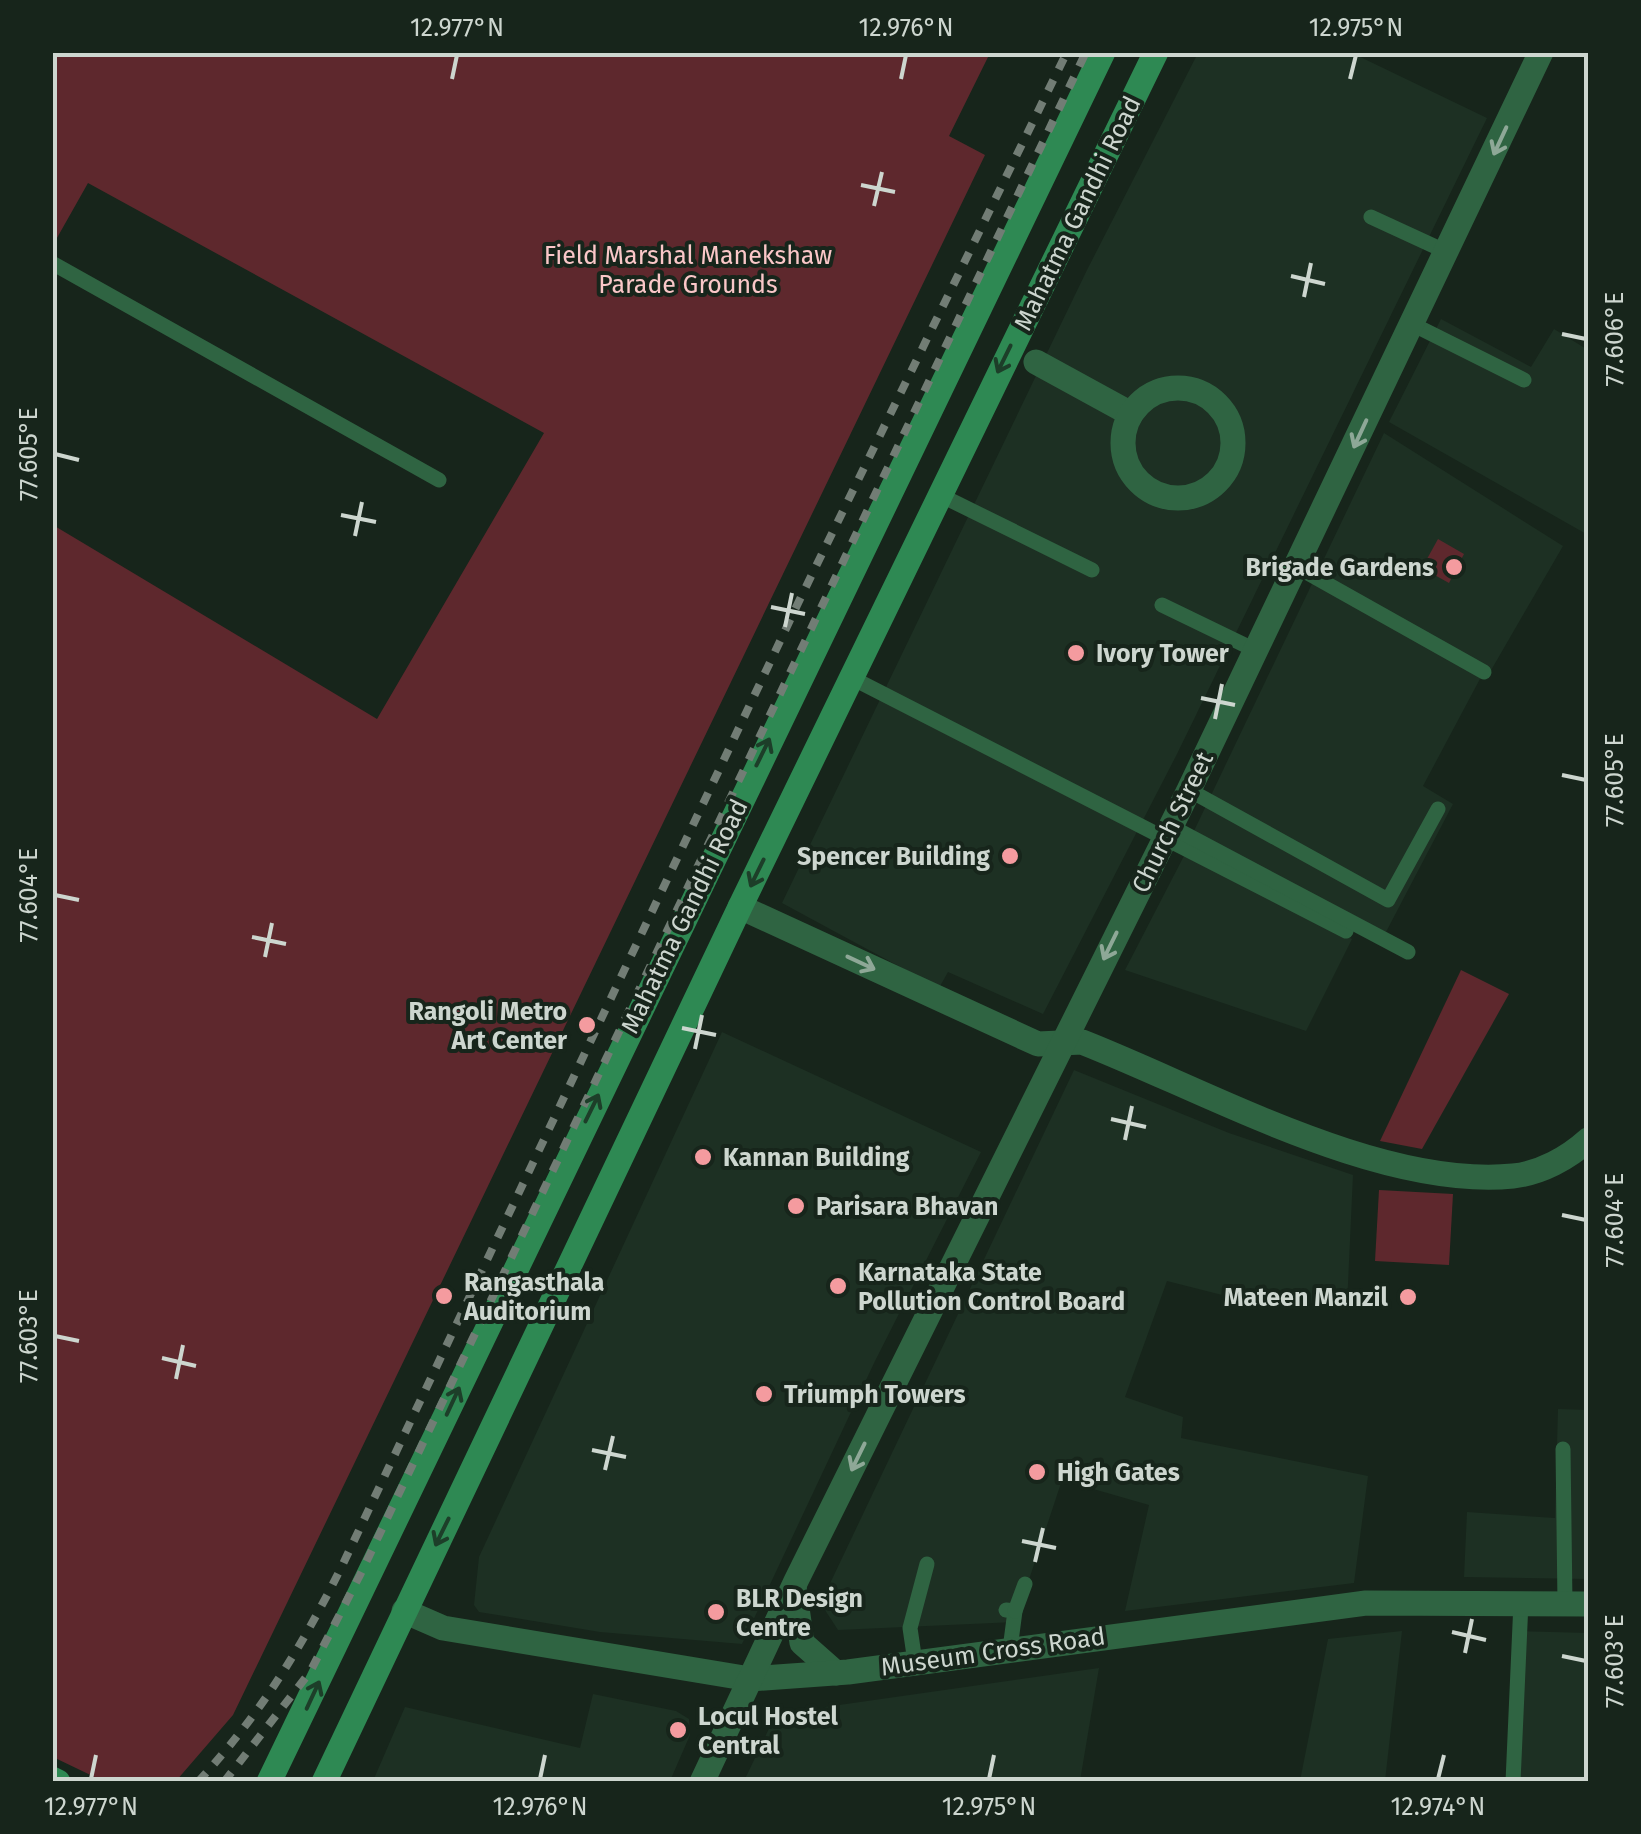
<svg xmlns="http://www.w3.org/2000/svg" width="1641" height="1834" font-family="'Fira Sans',sans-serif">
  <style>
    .built { fill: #1d3023 }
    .green { fill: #5e282d }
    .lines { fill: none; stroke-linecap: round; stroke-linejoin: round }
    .lane { stroke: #2f6442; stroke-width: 15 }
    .street { stroke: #2f6442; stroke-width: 25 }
    .secondary { stroke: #2e8953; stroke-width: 25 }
    .rail { stroke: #727d75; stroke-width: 8; stroke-dasharray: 12 12; stroke-linecap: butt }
    .oneway { stroke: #8ea897 }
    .oneway2 { stroke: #1d3e29 }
    .ticks { fill: none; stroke: #cdd6cf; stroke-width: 4 }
    .poi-dot { fill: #f49b9f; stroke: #17251b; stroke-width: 4 }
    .labels { text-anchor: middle; stroke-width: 8; stroke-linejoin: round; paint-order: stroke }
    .street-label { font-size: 25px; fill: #cdd6cf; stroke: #17251b }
    .park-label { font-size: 25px; fill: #fac7c8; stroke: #17251b }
    .poi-label { font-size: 25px; font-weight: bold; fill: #cdd6cf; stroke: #17251b; text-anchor: start }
    .neatline { fill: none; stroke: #cdd6cf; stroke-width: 4 }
    .ticks-label { font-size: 25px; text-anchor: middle; fill: #cdd6cf }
  </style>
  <rect width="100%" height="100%" fill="#17251b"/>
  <g class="built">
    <path d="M1198,53H1352L1487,118L1177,754L1043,1014L948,972L939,988L782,903L1087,270Z"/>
    <path d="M1441,319L1531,367L1554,329L1588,350V535L1389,422Z"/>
    <path d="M1384,433L1563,546L1490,672L1481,677L1423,786L1453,804L1386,932L1193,833Z"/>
    <path d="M1186,852L1352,939L1306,1031L1125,970Z"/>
    <path d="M722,1032L981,1152L875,1361L742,1644L600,1632L479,1612L474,1605L479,1557Z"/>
    <path d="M1074,1070L1229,1133L1353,1175L1347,1306L1230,1297L1167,1281L1125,1397L1183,1417L1181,1438L1368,1476L1354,1583L1125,1611L1149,1505L1062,1480L1015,1622L838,1630L825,1610V1594Z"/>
    <path d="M1558,1409L1588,1410V1579L1464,1577L1467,1512L1555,1518Z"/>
    <path d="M1402,1631L1385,1781H1300L1328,1639Z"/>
    <path d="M1516,1631L1588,1633V1781L1507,1782Z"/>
    <path d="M1099,1668L1080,1781H744L776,1714Z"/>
    <path d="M593,1694L676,1711L689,1719L690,1735L670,1781H373L405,1707L580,1748Z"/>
  </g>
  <g class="green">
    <path d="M53,52L990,53L949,136L985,155L233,1715L176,1781H103L53,1757V525L377,719L544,433L88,183L53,245Z"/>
    <path d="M1438,539L1464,554L1449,583L1422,568Z"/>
    <path d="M1461,970L1509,994L1422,1149L1380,1141Z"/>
    <path d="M1379,1190L1453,1194L1449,1265L1375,1261Z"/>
  </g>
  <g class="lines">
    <g class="lane">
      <path d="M1371,217L1447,252"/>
      <path d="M52,263L439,480"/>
      <path d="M1412,324L1524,380"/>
      <path d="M940,495L1092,570"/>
      <path d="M1297,567L1484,672"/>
      <path d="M1162,605L1255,650"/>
      <path d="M852,678L1346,931"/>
      <path d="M1189,790L1388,900L1438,809"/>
      <path d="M1170,826L1408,952"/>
      <path d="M1563,1449L1565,1603"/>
      <path d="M1006,1610L1015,1611L1010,1649"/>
      <path d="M1015,1611L1025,1584"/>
      <path d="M915,1662L910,1628L927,1564"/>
      <path d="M1513,1782L1521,1602"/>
    </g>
    <g class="street">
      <path d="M1036,362L1131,414"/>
      <circle cx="1178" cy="443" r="55"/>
      <path d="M740,907L1038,1044L1082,1042C1207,1091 1379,1189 1513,1176C1541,1173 1568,1158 1588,1140"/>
      <path d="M794,1587L802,1643L836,1673"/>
      <path d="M404,1611L443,1628L750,1679L848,1672L1366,1603L1588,1604"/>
      <path d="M702,1782L796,1581L1189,790L1541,52"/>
    </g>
    <g class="secondary">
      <path d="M52,1779L58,1782"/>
      <path d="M269,1782L1103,52"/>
      <path d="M324,1782L740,907L1156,52"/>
    </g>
    <g class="rail">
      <path d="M198,1782C262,1712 300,1650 342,1566L800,599L1067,52"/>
      <path d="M224,1782L310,1672L360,1575L1086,52"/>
    </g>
  </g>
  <defs><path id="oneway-shaft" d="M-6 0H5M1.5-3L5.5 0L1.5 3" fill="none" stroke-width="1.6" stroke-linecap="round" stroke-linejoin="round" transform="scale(2.5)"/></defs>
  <g class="oneway">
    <use href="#oneway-shaft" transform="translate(1500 141) rotate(115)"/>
    <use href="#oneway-shaft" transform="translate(1360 434) rotate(115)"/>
    <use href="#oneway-shaft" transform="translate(1110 946) rotate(116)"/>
    <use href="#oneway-shaft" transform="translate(861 963) rotate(25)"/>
    <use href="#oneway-shaft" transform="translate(858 1457) rotate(116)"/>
  </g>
  <g class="oneway2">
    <use href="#oneway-shaft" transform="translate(1004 359) rotate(116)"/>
    <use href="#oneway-shaft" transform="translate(763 752) rotate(-64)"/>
    <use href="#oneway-shaft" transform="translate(757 873) rotate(116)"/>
    <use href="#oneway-shaft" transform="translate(592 1108) rotate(-64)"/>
    <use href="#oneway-shaft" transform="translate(453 1401) rotate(-65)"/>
    <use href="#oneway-shaft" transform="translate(442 1532) rotate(116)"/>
    <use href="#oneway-shaft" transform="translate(313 1695) rotate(-65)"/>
  </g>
  <path class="ticks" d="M452,79L457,55M901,79L906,55M1350,79L1356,55M861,185L895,192M874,206L882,172M1291,276L1325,284M1304,297L1311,263M1562,334L1586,339M55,454L79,460M341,515L376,522M355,536L362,502M771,607L805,614M785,627L792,593M1201,698L1235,705M1215,719L1222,684M1562,775L1586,780M55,895L79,900M252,937L286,944M265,957L272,923M682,1028L716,1035M695,1049L702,1015M1111,1119L1146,1127M1125,1140L1132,1106M1562,1215L1586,1220M55,1336L79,1341M162,1358L196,1366M176,1379L183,1345M592,1450L626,1457M605,1470L613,1436M1022,1541L1056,1548M1035,1562L1043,1528M1452,1632L1486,1640M1465,1653L1472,1619M1562,1656L1586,1661M91,1779L96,1755M540,1779L545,1755M989,1779L994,1755M1438,1779L1444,1755"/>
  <g class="poi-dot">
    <circle cx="1454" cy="567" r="10"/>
    <circle cx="1076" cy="653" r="10"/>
    <circle cx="1010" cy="856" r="10"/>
    <circle cx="587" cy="1025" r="10"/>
    <circle cx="703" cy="1157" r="10"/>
    <circle cx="796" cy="1206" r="10"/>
    <circle cx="838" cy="1286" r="10"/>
    <circle cx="444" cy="1296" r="10"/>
    <circle cx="1408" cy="1297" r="10"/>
    <circle cx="764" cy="1394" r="10"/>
    <circle cx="1037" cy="1472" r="10"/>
    <circle cx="716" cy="1612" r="10"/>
    <circle cx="678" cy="1730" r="10"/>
  </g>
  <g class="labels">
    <g class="street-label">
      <text transform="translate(1077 213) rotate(-64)" y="9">Mahatma Gandhi Road</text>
      <text transform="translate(1172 822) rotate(-64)" y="9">Church Street</text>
      <text transform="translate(684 916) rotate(-64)" y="9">Mahatma Gandhi Road</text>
      <text transform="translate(993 1651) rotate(-8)" y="9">Museum Cross Road</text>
    </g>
    <g class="park-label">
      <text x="688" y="264">Field Marshal Manekshaw<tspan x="688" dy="29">Parade Grounds</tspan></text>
    </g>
    <g class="poi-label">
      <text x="1434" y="576" text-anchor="end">Brigade Gardens</text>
      <text x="1096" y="662">Ivory Tower</text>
      <text x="990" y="865" text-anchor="end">Spencer Building</text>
      <text x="567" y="1020" text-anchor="end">Rangoli Metro<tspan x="567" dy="29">Art Center</tspan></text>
      <text x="723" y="1166">Kannan Building</text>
      <text x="816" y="1215">Parisara Bhavan</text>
      <text x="858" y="1281">Karnataka State<tspan x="858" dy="29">Pollution Control Board</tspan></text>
      <text x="464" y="1291">Rangasthala<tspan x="464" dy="29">Auditorium</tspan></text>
      <text x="1388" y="1306" text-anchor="end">Mateen Manzil</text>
      <text x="784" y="1403">Triumph Towers</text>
      <text x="1057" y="1481">High Gates</text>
      <text x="736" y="1607">BLR Design<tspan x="736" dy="29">Centre</tspan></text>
      <text x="698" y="1725">Locul Hostel<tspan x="698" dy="29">Central</tspan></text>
    </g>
  </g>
  <rect width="1641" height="1834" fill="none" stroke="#17251b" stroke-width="110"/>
  <rect x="55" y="55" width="1531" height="1724" class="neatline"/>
  <g class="ticks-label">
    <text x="457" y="36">12.977°N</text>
    <text x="906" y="36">12.976°N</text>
    <text x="1356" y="36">12.975°N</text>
    <text transform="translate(1614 339) rotate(-90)" y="9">77.606°E</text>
    <text transform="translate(28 454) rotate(-90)" y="9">77.605°E</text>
    <text transform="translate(1614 780) rotate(-90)" y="9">77.605°E</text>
    <text transform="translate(28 895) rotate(-90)" y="9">77.604°E</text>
    <text transform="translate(1614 1220) rotate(-90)" y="9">77.604°E</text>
    <text transform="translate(28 1336) rotate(-90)" y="9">77.603°E</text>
    <text transform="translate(1614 1661) rotate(-90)" y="9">77.603°E</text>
    <text x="91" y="1815">12.977°N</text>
    <text x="540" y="1815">12.976°N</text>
    <text x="989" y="1815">12.975°N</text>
    <text x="1438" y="1815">12.974°N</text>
  </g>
</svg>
